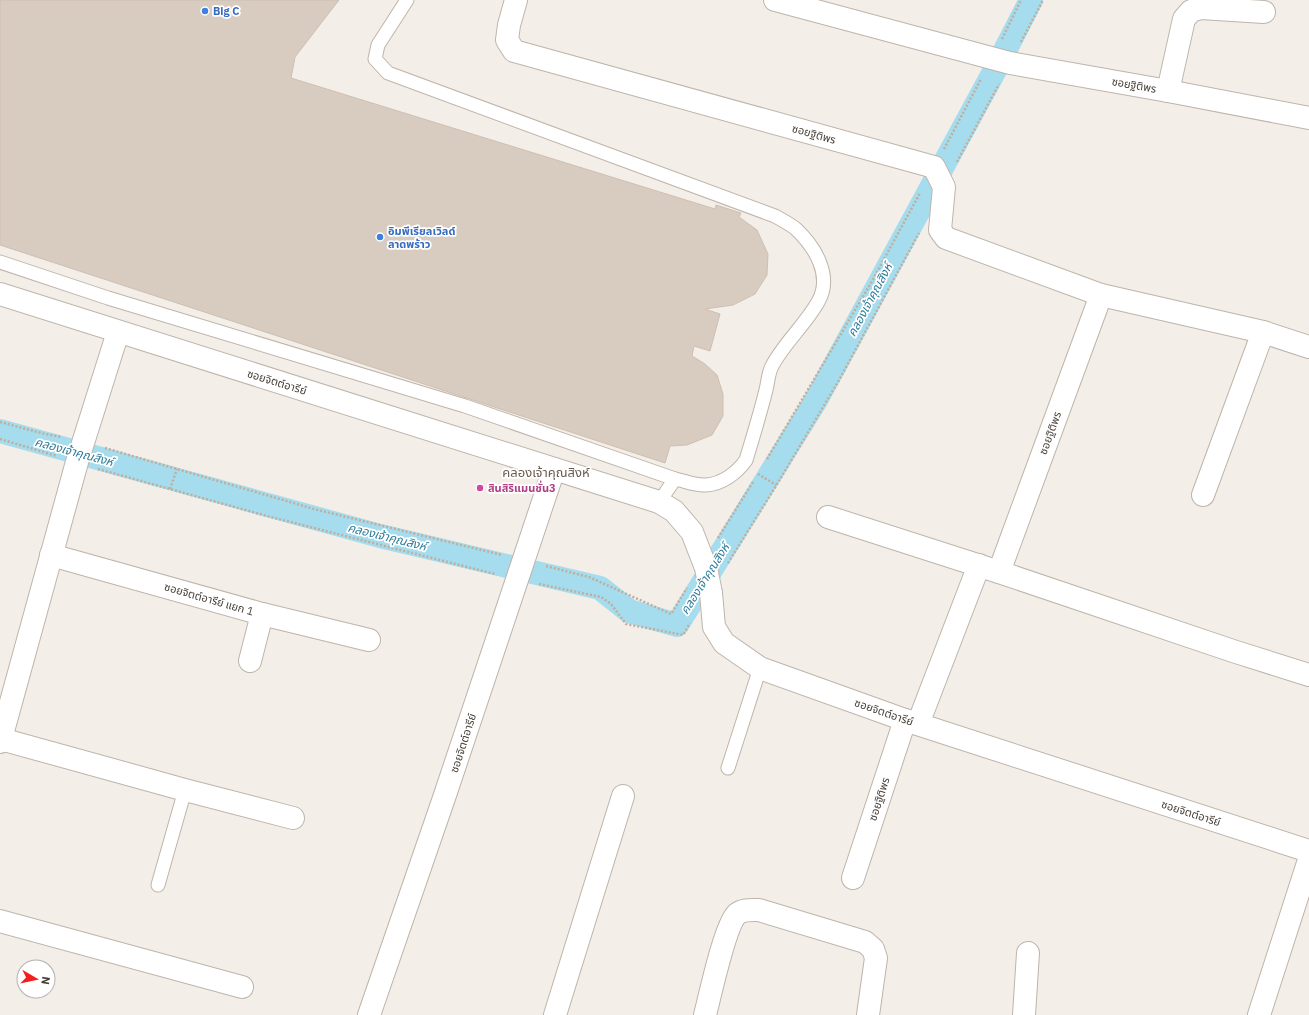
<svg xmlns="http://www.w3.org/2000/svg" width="1309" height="1015" font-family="'IBM Plex Sans','Noto Sans Thai',sans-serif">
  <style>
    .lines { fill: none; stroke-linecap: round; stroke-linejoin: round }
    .canal { stroke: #a5dcee; stroke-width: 24 }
    .building { fill: #d8cbc0; stroke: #cfbfb1 }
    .service-casing { stroke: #bfb4aa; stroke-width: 15 }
    .minor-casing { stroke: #bfb4aa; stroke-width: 24 }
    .path { stroke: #c0ae9c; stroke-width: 2.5; stroke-dasharray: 2 2; stroke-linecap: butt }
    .service { stroke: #fff; stroke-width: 13 }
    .minor { stroke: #fff; stroke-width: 22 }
    .minor-bridge-casing { stroke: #bfb4aa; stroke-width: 24; stroke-linecap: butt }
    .minor-bridge { stroke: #fff; stroke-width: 22 }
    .shop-dot { fill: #3f7fe0; stroke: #fff; stroke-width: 1.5 }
    .hotel-dot { fill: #d1479c; stroke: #fff; stroke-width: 1.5 }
    .labels { text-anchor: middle; stroke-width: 3.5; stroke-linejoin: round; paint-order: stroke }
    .shop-label { font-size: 11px; font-weight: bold; fill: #366cbe; stroke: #fff; text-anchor: start }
    .street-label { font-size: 11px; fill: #463e37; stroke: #fff }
    .hotel-label { font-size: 11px; font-weight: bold; fill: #b23c85; stroke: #fff; text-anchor: start }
    .water-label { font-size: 12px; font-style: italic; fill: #2d7b98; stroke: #fff }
    .quarter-label { font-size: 13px; fill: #695a4e; stroke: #fff }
  </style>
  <rect width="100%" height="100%" fill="#f3eee8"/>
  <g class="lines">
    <path class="canal" d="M0,431L380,536L600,588L629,611L677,625L816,400L995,70L1031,0"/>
  </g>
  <path class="building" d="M0,0H339L295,57L291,78L715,209L716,205L741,213L739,217L757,230L768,254L767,275L755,294L733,305L705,309L720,314L710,351L694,346L692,356L705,364L717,375L723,394V416L712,435L687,445L670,446L665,463L0,245Z"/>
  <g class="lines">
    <defs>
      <g id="service">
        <path d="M0,262L108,298L465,406L675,479C685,481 696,486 706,485C722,484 737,473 746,460C753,437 760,414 766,390C768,382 768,374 772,366C784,343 805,325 818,302C833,276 815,247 796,229C790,224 782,220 775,216L388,73L375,59L378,45L407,0"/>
        <path d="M659,502L675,479"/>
        <path d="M728,768L760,668"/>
        <path d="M158,885L185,790"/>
      </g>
      <g id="minor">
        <path d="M516,0L509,25L507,40L514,51L934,167L944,187L940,230L946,238L1101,295L1263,332L1309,347"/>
        <path d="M775,0L1010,63L1168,91L1309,118"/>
        <path d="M1168,91L1184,19L1191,11L1201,8L1264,12"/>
        <path d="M0,294L659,502L674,511L692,532L706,568"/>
        <path d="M1203,495L1263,332"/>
        <path d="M828,517L999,572L1236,652L1309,675"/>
        <path d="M51,555L262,614L369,640"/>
        <path d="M999,572L1101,295"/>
        <path d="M711,593L714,627L724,643L760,668L905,720L1309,851"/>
        <path d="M250,661L262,614"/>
        <path d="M918,724L979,565"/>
        <path d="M1,739L185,790L293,818"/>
        <path d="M0,742L77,462L118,332"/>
        <path d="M853,878L905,720"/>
        <path d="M0,921L242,987"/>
        <path d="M369,1015L444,798L554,469"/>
        <path d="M555,1015L623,796"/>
        <path d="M705,1015C710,996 725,925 737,914C743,909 752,910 759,910L865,942L873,949L876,958L868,1015"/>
        <path d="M1024,1015L1028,953"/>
        <path d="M1259,1015L1309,860"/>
      </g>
    </defs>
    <use href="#service" class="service-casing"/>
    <use href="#minor" class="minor-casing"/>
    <g class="path">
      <path d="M1002,39L1021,0"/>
      <path d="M1021,42L1043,0"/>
      <path d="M944,149L981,79"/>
      <path d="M957,162L999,84"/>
      <path d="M0,422L45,434L62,437"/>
      <path d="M0,439L57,456"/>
      <path d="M105,448L314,509L502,555"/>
      <path d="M767,459L871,283L920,193"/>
      <path d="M98,469L267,516L495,574"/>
      <path d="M758,474L776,485"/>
      <path d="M170,489L177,469"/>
      <path d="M718,538L753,482"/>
      <path d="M728,563L776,486L838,382L919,233"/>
      <path d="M546,566L589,577L671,614L687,588"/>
      <path d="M539,584L601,597L611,604L626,624L683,635L690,623"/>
    </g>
    <use href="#service" class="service"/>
    <use href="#minor" class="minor"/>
    <defs>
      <path id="minor-bridge" d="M706,568L711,593"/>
    </defs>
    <use href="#minor-bridge" class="minor-bridge-casing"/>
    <use href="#minor-bridge" class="minor-bridge"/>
  </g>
  <g class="shop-dot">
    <circle cx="205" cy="11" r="4"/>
    <circle cx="380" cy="237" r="4"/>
  </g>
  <circle class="hotel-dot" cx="480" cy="488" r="4"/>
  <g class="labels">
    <g class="shop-label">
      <text x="213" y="15">Big C</text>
      <text x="388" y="235">อิมพีเรียลเวิลด์<tspan x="388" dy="13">ลาดพร้าว</tspan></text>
    </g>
    <g class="street-label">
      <text transform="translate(1134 85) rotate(10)" y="4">ซอยฐิติพร</text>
      <text transform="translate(814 134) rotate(16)" y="4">ซอยฐิติพร</text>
      <text transform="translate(277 382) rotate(17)" y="4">ซอยจิตต์อารีย์</text>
      <text transform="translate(1050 433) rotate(-70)" y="4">ซอยฐิติพร</text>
      <text transform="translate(209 599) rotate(16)" y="4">ซอยจิตต์อารีย์ แยก 1</text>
      <text transform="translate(884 712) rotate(19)" y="4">ซอยจิตต์อารีย์</text>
      <text transform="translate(463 743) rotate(-72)" y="4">ซอยจิตต์อารีย์</text>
      <text transform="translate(879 799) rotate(-72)" y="4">ซอยฐิติพร</text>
      <text transform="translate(1191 813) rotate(18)" y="4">ซอยจิตต์อารีย์</text>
    </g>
    <g class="hotel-label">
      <text x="488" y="492">สินสิริแมนชั่น3</text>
    </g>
    <g class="water-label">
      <text transform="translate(870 300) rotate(-62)" y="4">คลองเจ้าคุณสิงห์</text>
      <text transform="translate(74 452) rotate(15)" y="4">คลองเจ้าคุณสิงห์</text>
      <text transform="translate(387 537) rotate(14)" y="4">คลองเจ้าคุณสิงห์</text>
      <text transform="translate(705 579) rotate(-58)" y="4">คลองเจ้าคุณสิงห์</text>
    </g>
    <g class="quarter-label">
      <text x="546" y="477">คลองเจ้าคุณสิงห์</text>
    </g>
  </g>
  <g transform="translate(36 979) rotate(99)"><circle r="19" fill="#ffffff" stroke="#b5b2af"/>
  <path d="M0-3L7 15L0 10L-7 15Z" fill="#f41e1e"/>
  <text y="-6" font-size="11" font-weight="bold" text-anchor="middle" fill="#463e37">N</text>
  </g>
</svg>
